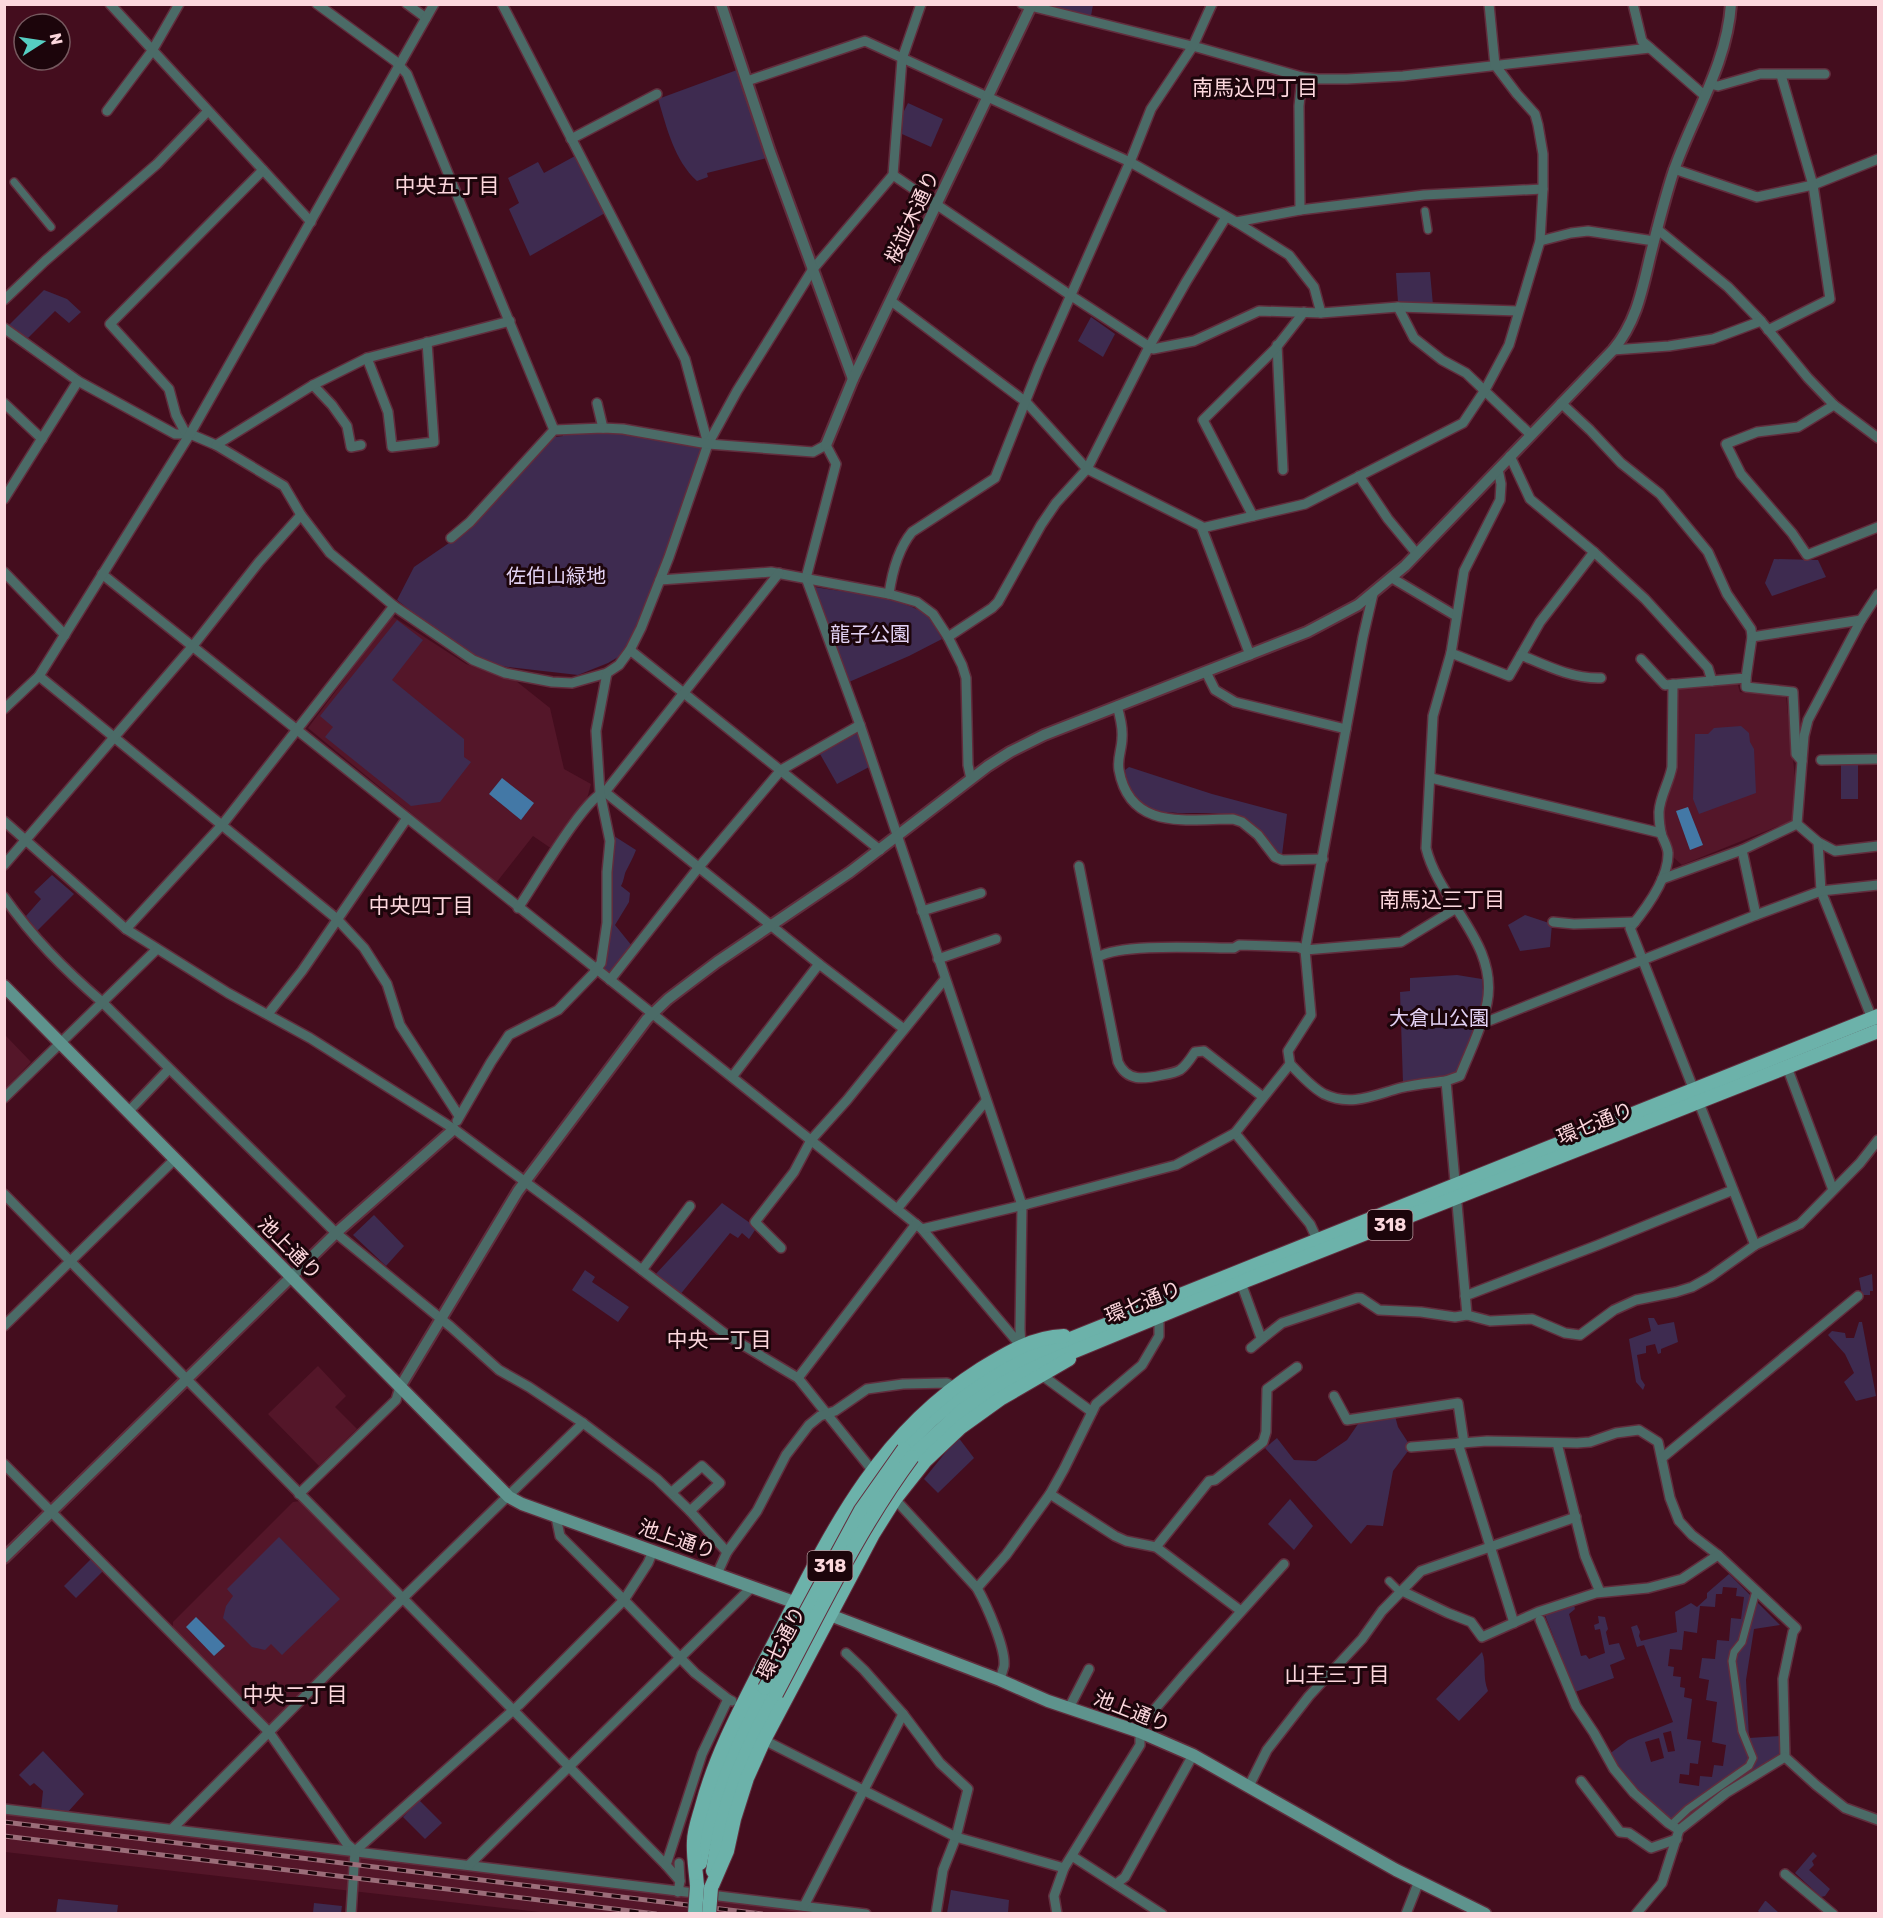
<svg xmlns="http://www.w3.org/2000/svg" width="1883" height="1918" font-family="Rubik,'Noto Sans JP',sans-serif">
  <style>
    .built { fill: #541629 }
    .green { fill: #3e2b50; fill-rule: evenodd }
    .water { fill: #4378a6 }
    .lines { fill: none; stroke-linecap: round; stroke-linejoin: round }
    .pedestrian-casing { stroke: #612d3d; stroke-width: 10 }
    .minor-casing { stroke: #612d3d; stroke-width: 12 }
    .tertiary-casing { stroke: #612d3d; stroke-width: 14 }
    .secondary-casing { stroke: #612d3d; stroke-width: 15 }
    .primary-casing { stroke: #612d3d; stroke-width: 16 }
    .pedestrian { stroke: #4b6b67; stroke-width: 7 }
    .minor { stroke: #4b6b67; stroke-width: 9 }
    .tertiary { stroke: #4b6b67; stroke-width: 10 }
    .secondary { stroke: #5e938d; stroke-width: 12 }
    .primary { stroke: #6cb2aa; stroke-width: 14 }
    .rail-casing { stroke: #9b6d79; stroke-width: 5 }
    .rail { stroke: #1c050b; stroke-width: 3; stroke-dasharray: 9; stroke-linecap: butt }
    .primary-bridge-casing { stroke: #612d3d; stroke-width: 16; stroke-linecap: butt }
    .primary-bridge { stroke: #6cb2aa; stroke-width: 14 }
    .labels { text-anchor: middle; stroke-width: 6; stroke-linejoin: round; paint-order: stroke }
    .shield { fill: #1c050b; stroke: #b9989e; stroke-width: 1.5 }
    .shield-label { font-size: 18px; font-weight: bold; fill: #fcd7dd }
    .street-label { font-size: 20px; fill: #fcd7dd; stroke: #1c050b }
    .park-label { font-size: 20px; fill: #e2d2f4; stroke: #1c050b }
    .neighbourhood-label { font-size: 21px; fill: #fcd7dd; stroke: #1c050b }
  </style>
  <rect width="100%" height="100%" fill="#440d1e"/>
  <g class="built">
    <path d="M392,616L466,664L516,681L550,708L564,769L591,784L587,799L552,849L533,836L496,883L308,728Z"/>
    <path d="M1737,682L1740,692L1786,697L1795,777L1793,817L1791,821L1682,865L1673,857V849L1663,822L1665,805L1676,774L1679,688Z"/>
    <path d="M5,1035L31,1062L5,1089Z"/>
    <path d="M318,1366L346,1396L335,1407L357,1429L319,1466L268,1414Z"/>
    <path d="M300,1501L393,1594V1603L271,1725H268L173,1628V1622L293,1502Z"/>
    <path d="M5,1813L838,1913H549L5,1852Z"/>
  </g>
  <g class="green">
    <path d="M1044,5H1093L1091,16Z"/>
    <path d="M737,70L767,158L707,173L708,177L697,181C674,160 667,128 658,99Z"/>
    <path d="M908,103L943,119L931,147L902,134L903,113Z"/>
    <path d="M575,156L605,213L530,256L509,209L519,203L508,178L538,162L544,173Z"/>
    <path d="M1430,272L1433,305L1398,303L1396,273Z"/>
    <path d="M44,290L67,299L81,312L69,323L55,311L28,338L8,326Z"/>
    <path d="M1091,317L1115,334L1103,357L1078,341Z"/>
    <path d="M623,431L705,448L630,650L608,663L578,675L482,664L473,660L397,600L414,567L449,543L475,520L553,435L555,437L563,436V433Z"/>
    <path d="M1774,559L1818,560L1826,577L1772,596L1765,583Z"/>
    <path d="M815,587C843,592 907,597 927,616C933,622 938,632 942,639L909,656L849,682Z"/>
    <path d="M397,620L423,640L392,680L464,739V757L471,762L440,802L411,806L325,737L333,727L320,716Z"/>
    <path d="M1741,726L1749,733L1750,742L1754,749L1756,793L1699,814L1693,799L1695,734H1708L1714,728Z"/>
    <path d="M859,732L871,766L837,784L820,754Z"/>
    <rect x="1841" y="764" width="17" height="35"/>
    <path d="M1129,767L1212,794L1287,814L1282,855C1264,845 1264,826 1237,817C1196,803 1134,835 1125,770Z"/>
    <path d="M614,836L636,850C633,858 630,863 626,871C624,875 624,881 621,886L630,893L629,902L615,925L632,946L610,975L604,970L613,909L612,874Z"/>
    <path d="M52,875L74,894L37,931L26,916L41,899L34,892Z"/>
    <path d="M1525,915L1552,924L1550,947L1520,951L1508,925Z"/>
    <path d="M1457,975L1482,979L1484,1002L1459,1075L1441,1081L1403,1083L1400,992L1410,991V978Z"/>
    <path d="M722,1203L750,1223L755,1230L749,1239L742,1233L738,1238L730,1233L679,1296L653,1277Z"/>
    <path d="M374,1215L404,1246L386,1266L353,1235Z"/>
    <path d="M585,1270L595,1277L592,1282L629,1307L618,1322L572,1290Z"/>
    <path d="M1872,1274L1873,1291H1870V1295H1862L1859,1278Z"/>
    <path d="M1648,1318H1654L1658,1325L1674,1322L1678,1342L1661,1349V1353L1658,1354L1655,1344L1646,1346V1353L1637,1355L1641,1379L1645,1385L1643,1390L1636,1382L1629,1339L1651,1331Z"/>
    <path d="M1859,1322H1862L1876,1396L1856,1401L1844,1382L1854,1373L1845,1354L1828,1335L1832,1331L1845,1333L1846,1338H1854Z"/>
    <path d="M1395,1416L1398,1427L1411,1447L1393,1471L1383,1526L1367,1525L1351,1544L1265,1448L1277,1438L1294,1460L1316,1461L1347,1440L1358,1424Z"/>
    <path d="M958,1437L974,1458L938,1493L924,1479Z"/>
    <path d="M1290,1499L1313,1526L1294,1550L1268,1524Z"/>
    <path d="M279,1537L340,1599L282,1655L271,1644L265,1650L252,1647L223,1618L226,1606L233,1596L227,1589Z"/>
    <path d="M92,1558L104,1570L76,1598L64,1586Z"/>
    <path d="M1729,1574L1780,1625L1754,1629L1746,1680L1749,1738L1780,1736L1781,1756L1717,1794L1680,1819L1670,1822L1634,1792L1608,1755L1628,1740L1673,1722L1644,1645L1637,1647L1631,1627L1637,1625L1640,1632L1639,1636L1641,1641L1677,1632L1675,1612L1691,1603L1697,1607L1707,1598V1593ZM1723,1587L1737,1588L1736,1596L1744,1597L1741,1619L1731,1618L1729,1641L1717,1640L1715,1659L1702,1658L1699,1678L1709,1680L1706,1700L1717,1702L1712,1742L1726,1745L1723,1766L1714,1765L1712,1777L1700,1776L1699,1786L1679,1783L1680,1774L1689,1775L1690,1763L1698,1764L1701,1741L1687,1739L1692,1699L1684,1697L1685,1688L1680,1687L1681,1677L1673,1676L1674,1667L1668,1666L1670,1649L1682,1650L1684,1631L1697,1633L1700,1606L1715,1607L1716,1594H1722ZM1671,1731L1675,1751L1668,1752L1663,1733ZM1659,1738L1664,1758L1651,1762L1645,1742Z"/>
    <path d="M1573,1601L1575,1609L1569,1614L1581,1656L1586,1655L1589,1659L1605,1653L1600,1629L1595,1630L1594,1625L1599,1623L1598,1616L1605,1617L1608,1629L1606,1632L1609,1645L1619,1643L1625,1659L1610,1665L1614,1678L1575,1692L1543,1610Z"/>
    <path d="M1482,1652C1487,1665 1482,1676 1488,1691L1459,1721L1436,1699Z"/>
    <path d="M43,1751L84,1794L67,1813L41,1810L43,1791L34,1783L30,1786L19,1775Z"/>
    <path d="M419,1800L442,1823L425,1839L403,1817Z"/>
    <path d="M1813,1852L1817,1856L1812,1861L1814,1865L1809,1870L1830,1889L1825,1896L1821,1897L1795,1873Z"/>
    <path d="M951,1890L1009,1900L1008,1913H947Z"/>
    <path d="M58,1899L118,1905L117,1913H56Z"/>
    <path d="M1765,1901H1766L1779,1913H1760L1758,1911Z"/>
    <path d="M314,1903L342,1906L341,1913H313Z"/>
  </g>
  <g class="water">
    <path d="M502,778L534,803L521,820L489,794Z"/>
    <path d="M1688,807L1703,845L1690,850L1676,811Z"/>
    <path d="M196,1617L225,1646L214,1656L186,1627Z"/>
  </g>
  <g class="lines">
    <defs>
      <g id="pedestrian">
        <path d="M14,182L51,227"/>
        <path d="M1425,211L1428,230"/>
        <path d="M1389,1581L1398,1590L1402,1591"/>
        <path d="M1671,1825L1688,1809L1749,1766L1753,1758L1742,1731L1732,1661L1734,1652L1742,1642L1756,1591"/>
      </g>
      <g id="minor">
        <path d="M110,4L311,222"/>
        <path d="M317,4L395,61L407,74L554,430"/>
        <path d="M407,4L426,18"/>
        <path d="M502,4L685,359L708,444"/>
        <path d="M1022,4L1200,48L1302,77L1318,79H1347L1403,76L1650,48"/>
        <path d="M1633,4L1642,41L1705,96"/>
        <path d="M747,81L865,41L1130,162L1236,222L1300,210L1424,195L1543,189"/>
        <path d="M1710,84L1718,86L1760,74H1825"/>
        <path d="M107,111L152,51L179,4"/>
        <path d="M571,139L657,94"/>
        <path d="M1674,169L1757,197L1813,185L1878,159"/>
        <path d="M893,175L1070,295L1153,349L1194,341L1259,311L1321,313L1398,307L1518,311"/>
        <path d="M1300,210L1299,106L1302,77"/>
        <path d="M1236,222L1289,255L1314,287L1321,313"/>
        <path d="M1657,229L1728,287L1761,321L1808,378L1834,405L1878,438"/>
        <path d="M1540,241L1571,233L1588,231L1654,241"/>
        <path d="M4,300L45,261L157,164L208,111"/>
        <path d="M891,301L1026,402L1087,469L1201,526L1250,655"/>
        <path d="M1398,307L1414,338L1442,360L1466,373L1531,435"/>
        <path d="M4,328L78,381L175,434H190L216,445L284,486L301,515L330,553L394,606L473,660L505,673L552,682L572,683L607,673L619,665L630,650L641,628L669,557L708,444L737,391L813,269L893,175L902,59L921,4"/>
        <path d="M1768,330L1830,299L1813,185L1781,75"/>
        <path d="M1277,345L1283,470"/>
        <path d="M1613,350L1669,346L1713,339L1761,321"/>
        <path d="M367,358L388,412L392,447L434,442L427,342"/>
        <path d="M313,385L332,405L347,426L351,447L361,445"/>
        <path d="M4,403L42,439"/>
        <path d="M597,403L603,428"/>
        <path d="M1561,403L1590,430L1621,463L1660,494L1708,552L1727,594L1751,629L1752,637L1746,678L1665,685L1641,659"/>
        <path d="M1834,405L1798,427L1757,432L1726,444L1741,474L1792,533L1807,555L1878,527"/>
        <path d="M190,434L185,432L176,415L169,389L110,324L263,170"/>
        <path d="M216,445L313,385L367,358L510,321"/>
        <path d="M1510,456L1530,499L1594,552L1645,599L1708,668L1712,681"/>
        <path d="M1359,476L1388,519L1417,554"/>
        <path d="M4,499L78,381"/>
        <path d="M1253,516L1203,420L1275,349L1304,312"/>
        <path d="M1202,528L1305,504L1463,423L1485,390L1509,345L1540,241L1543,189V154L1538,125L1535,114L1517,94L1495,65L1489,4"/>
        <path d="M4,572L65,635"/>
        <path d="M102,574L922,1229L1021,1346L1020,1329L1022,1205L860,725L806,578L836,464L826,445L813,452L708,444L623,429L603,428L554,430L470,522L451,538"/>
        <path d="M1392,578L1456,616"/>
        <path d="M660,580L771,572L889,594L917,602L933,614L948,637L962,665L966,678L968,765L971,779"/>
        <path d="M889,594C892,573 898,549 912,532L995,478L1039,367L1132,157L1151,109L1193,46L1212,4"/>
        <path d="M948,637L992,608L998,602L1041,525L1056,503L1087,469L1149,347L1186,282L1226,217"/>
        <path d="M1752,637L1861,620"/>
        <path d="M630,650L880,850"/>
        <path d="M1451,653L1509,676L1540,622L1594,552"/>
        <path d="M1521,655C1547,666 1573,679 1601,678"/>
        <path d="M1206,672L1215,690L1235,702L1346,729"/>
        <path d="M39,676L337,919L364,948L387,984L400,1025L459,1116"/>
        <path d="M1673,684L1672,767C1669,783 1660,796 1659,812C1659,820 1660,829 1662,836C1664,841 1668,848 1668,853C1669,878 1645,910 1630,928L1755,1245"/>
        <path d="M1117,706C1120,716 1123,727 1122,738C1122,749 1117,758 1119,770C1130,831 1186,819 1233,819L1242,822L1258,835L1275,857L1282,860L1323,859"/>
        <path d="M4,709L39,676L190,434L434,4"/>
        <path d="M1821,760L1878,759"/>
        <path d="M1802,761L1804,736L1808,720L1861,620L1878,594"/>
        <path d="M1431,778L1661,833"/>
        <path d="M605,792L819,964L904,1029"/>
        <path d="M4,821L126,929L228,993L310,1038L454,1129L578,1221L728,1336L798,1378L872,1470"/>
        <path d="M1797,824L1818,842L1835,851L1878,846"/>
        <path d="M1818,842L1821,891L1873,1021"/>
        <path d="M1742,850L1756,915"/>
        <path d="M4,865L192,647L259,562L301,515"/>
        <path d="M1079,866L1118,1062C1127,1082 1144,1079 1162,1075C1168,1074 1175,1073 1180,1070C1186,1066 1191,1058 1195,1052L1204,1051L1263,1097"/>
        <path d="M1662,879L1742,850L1797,824L1802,761L1796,754L1793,692L1746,687V678"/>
        <path d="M4,897C33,938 64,969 102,1002L336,1233L451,1327L499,1370L529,1387L583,1423L657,1479L690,1511L727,1552"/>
        <path d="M518,908C533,887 585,796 605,792L779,573"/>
        <path d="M922,911L981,893"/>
        <path d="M1553,922L1574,924L1635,922"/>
        <path d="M126,929L222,825L394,606"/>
        <path d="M1098,957C1121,943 1204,948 1234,948L1239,945L1298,947L1305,950L1401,942L1455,909"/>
        <path d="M938,959L996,939"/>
        <path d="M610,980L699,867L781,770L860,725"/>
        <path d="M268,1014L302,971L407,818"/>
        <path d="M1481,1024L1756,915L1821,891L1878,885"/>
        <path d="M1290,1064C1300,1074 1311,1087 1324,1094C1351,1107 1374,1095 1400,1088C1415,1084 1431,1083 1446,1081"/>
        <path d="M1787,1067L1833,1190"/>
        <path d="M732,1077L819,964"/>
        <path d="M4,1098L157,949"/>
        <path d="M129,1111L169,1069"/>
        <path d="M457,1121L491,1062L509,1035L558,1010L593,974L601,963L607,923V872L610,841L600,793L596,731L607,673"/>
        <path d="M1235,1133L1310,1224L1317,1239"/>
        <path d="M4,1194L666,1865"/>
        <path d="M897,1209L986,1101"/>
        <path d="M922,1229L1028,1204L1176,1165L1235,1133L1290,1064L1288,1051L1311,1015L1305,950L1363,637L1373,594"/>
        <path d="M781,1248L755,1222L794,1172L811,1140L847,1100L945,979"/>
        <path d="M642,1270L690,1206"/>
        <path d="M1241,1283L1260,1335L1263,1338L1282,1323L1357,1298H1361L1379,1310L1421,1312L1455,1317L1467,1315L1490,1321L1532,1319L1565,1333L1580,1335L1614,1310L1636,1300L1676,1292L1692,1287L1710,1277L1755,1245L1800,1224L1860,1163L1878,1140"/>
        <path d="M1465,1296L1598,1245L1733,1190"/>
        <path d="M1467,1315L1446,1081L1460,1076C1469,1053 1482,1028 1487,1003C1499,943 1439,902 1426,848L1433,716L1451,653L1464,571L1500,500L1501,484L1498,469"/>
        <path d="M4,1326L175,1159"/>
        <path d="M1251,1348L1263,1338"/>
        <path d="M1043,1376L1092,1412"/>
        <path d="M798,1378L916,1224"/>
        <path d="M1334,1396L1347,1420L1458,1403L1464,1443"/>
        <path d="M1458,1443L1514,1623"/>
        <path d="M1557,1443L1585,1556L1600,1592"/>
        <path d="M1411,1447L1487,1441L1577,1443L1590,1442L1616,1433L1639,1430L1658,1442L1670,1498L1679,1521L1692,1535L1718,1555L1796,1628L1793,1632L1783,1679L1785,1757L1816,1785L1845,1808L1878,1820"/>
        <path d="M1662,1458L1858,1296"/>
        <path d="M4,1464L269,1732L347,1844L355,1851"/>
        <path d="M672,1492L702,1466L720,1483L690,1511"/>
        <path d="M299,1494L396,1400L400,1387"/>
        <path d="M1050,1494L1115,1536L1126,1541L1156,1547L1241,1611"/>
        <path d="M895,1499L977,1588C986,1604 1006,1648 1004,1666C1003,1670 1001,1675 1000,1680"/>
        <path d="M556,1517L560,1536L624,1600L695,1673L728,1699"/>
        <path d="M1156,1547L1209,1481L1215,1480L1263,1442L1266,1432L1267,1389L1297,1367"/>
        <path d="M717,1574L727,1552L757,1511L786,1455L809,1425L820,1416L835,1411L867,1389L903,1384L947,1383L954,1387"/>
        <path d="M977,1588L1006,1555L1050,1494L1064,1469L1096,1404L1142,1365L1159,1336V1316"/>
        <path d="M1402,1591L1448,1613L1471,1622L1482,1637L1538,1612L1596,1593L1648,1588L1682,1579L1718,1555"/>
        <path d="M1540,1620L1576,1706L1594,1733L1614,1769L1634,1793L1668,1823L1679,1830"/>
        <path d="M1069,1708L1089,1669"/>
        <path d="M903,1714L940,1763L968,1789L956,1837L943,1870L936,1914"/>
        <path d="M764,1740L956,1837L1064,1868"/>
        <path d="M1581,1781L1620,1832L1629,1833L1651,1848L1677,1839"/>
        <path d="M1249,1786L1267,1750L1309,1696L1362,1639L1382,1611L1421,1571L1576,1517"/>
        <path d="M4,1809L866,1914"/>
        <path d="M172,1829L404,1597L583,1423"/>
        <path d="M1072,1856L1162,1914"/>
        <path d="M679,1863L680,1881"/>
        <path d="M469,1865L752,1587"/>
        <path d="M1785,1874L1833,1914"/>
        <path d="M1116,1884L1125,1877L1193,1755"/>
        <path d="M678,1892L680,1881L666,1865L702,1754L728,1699L732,1701"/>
        <path d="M804,1906L903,1714L864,1670L846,1653"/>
        <path d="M351,1914L355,1851L519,1705L624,1600L648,1563L653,1551"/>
        <path d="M1057,1914L1054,1896L1064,1868L1140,1745V1732L1143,1723L1184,1675L1284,1564"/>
        <path d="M1406,1914L1419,1881"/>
        <path d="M1636,1914L1662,1883L1679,1830L1726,1793L1785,1757"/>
      </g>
      <g id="tertiary">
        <path d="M721,4L770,152L853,379"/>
        <path d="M826,445L853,379L1032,4"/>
        <path d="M400,1387L518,1191L647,1019L668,999L717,962L850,872L988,766L1010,752L1044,735L1307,632L1358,605L1405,566L1613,350C1636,323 1642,291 1650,257C1657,229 1664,201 1673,173C1692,117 1727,65 1731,4"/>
        <path d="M4,1558L336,1233L454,1129"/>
      </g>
      <g id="secondary">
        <path d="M4,986L509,1497L522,1504L802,1605"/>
        <path d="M822,1612L1000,1680L1048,1701L1140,1732L1193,1755L1396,1870L1485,1914"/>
      </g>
      <g id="primary">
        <path d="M904,1449C938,1407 989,1374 1038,1352L1878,1016"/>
        <path d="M912,1457L964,1409L1003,1383L1043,1364L1247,1280L1878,1031"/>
        <path d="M700,1863C711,1800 735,1745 765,1688"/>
        <path d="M713,1871C722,1803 743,1754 776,1694"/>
        <path d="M697,1886C696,1871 693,1856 694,1841C694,1830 699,1817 702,1806C716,1754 741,1708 765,1661C824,1548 869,1440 981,1369C1007,1353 1033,1337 1064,1336"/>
        <path d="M711,1888L727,1851L734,1819L747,1778L764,1740L873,1534L895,1499L925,1461L961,1427L1000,1399L1069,1359"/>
      </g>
    </defs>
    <use href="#pedestrian" class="pedestrian-casing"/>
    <use href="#minor" class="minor-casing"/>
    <use href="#tertiary" class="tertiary-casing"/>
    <use href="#secondary" class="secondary-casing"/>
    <use href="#primary" class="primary-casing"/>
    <use href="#pedestrian" class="pedestrian"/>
    <use href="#minor" class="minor"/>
    <use href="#tertiary" class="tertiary"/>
    <use href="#secondary" class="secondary"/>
    <use href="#primary" class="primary"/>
    <defs>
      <g id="rail">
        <path d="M4,1822L762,1914"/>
        <path d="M4,1836L656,1914"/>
      </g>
    </defs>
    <use href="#rail" class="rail-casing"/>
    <use href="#rail" class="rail"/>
    <defs>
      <g id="primary-bridge">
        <path d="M765,1688L861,1510L904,1449"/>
        <path d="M776,1694C819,1613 858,1530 912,1457"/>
        <path d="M695,1914L697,1886"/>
        <path d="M709,1914L711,1888"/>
      </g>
    </defs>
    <use href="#primary-bridge" class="primary-bridge-casing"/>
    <use href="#primary-bridge" class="primary-bridge"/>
  </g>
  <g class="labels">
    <g class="shield">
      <rect x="1367.5" y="1210" width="45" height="30" rx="4.5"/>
      <rect x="807.5" y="1551" width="45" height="30" rx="4.5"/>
    </g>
    <g class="shield-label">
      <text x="1390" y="1231">318</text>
      <text x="830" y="1572">318</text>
    </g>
    <g class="street-label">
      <text transform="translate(912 217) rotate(-65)" y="7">桜並木通り</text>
      <text transform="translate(1595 1123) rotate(-22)" y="7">環七通り</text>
      <text transform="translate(290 1248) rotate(45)" y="7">池上通り</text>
      <text transform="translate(1143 1302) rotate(-22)" y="7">環七通り</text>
      <text transform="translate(677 1539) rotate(19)" y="7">池上通り</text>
      <text transform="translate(781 1643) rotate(-62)" y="7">環七通り</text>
      <text transform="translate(1132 1711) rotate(21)" y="7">池上通り</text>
    </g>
    <g class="park-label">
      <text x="556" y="583">佐伯山緑地</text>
      <text x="870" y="641">龍子公園</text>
      <text x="1439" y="1025">大倉山公園</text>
    </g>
    <g class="neighbourhood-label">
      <text x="1255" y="95">南馬込四丁目</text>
      <text x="447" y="193">中央五丁目</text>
      <text x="1442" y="907">南馬込三丁目</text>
      <text x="421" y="913">中央四丁目</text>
      <text x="719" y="1347">中央一丁目</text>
      <text x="1337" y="1682">山王三丁目</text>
      <text x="295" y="1702">中央二丁目</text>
    </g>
  </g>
  <rect width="1883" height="1918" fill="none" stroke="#fcd7dd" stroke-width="12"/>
  <g transform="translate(42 42) rotate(78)"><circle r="28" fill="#1c050b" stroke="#76595f" stroke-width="1.5"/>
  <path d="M0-4.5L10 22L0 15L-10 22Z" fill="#56cec2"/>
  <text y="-9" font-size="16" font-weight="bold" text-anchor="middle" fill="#fcd7dd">N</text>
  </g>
</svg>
